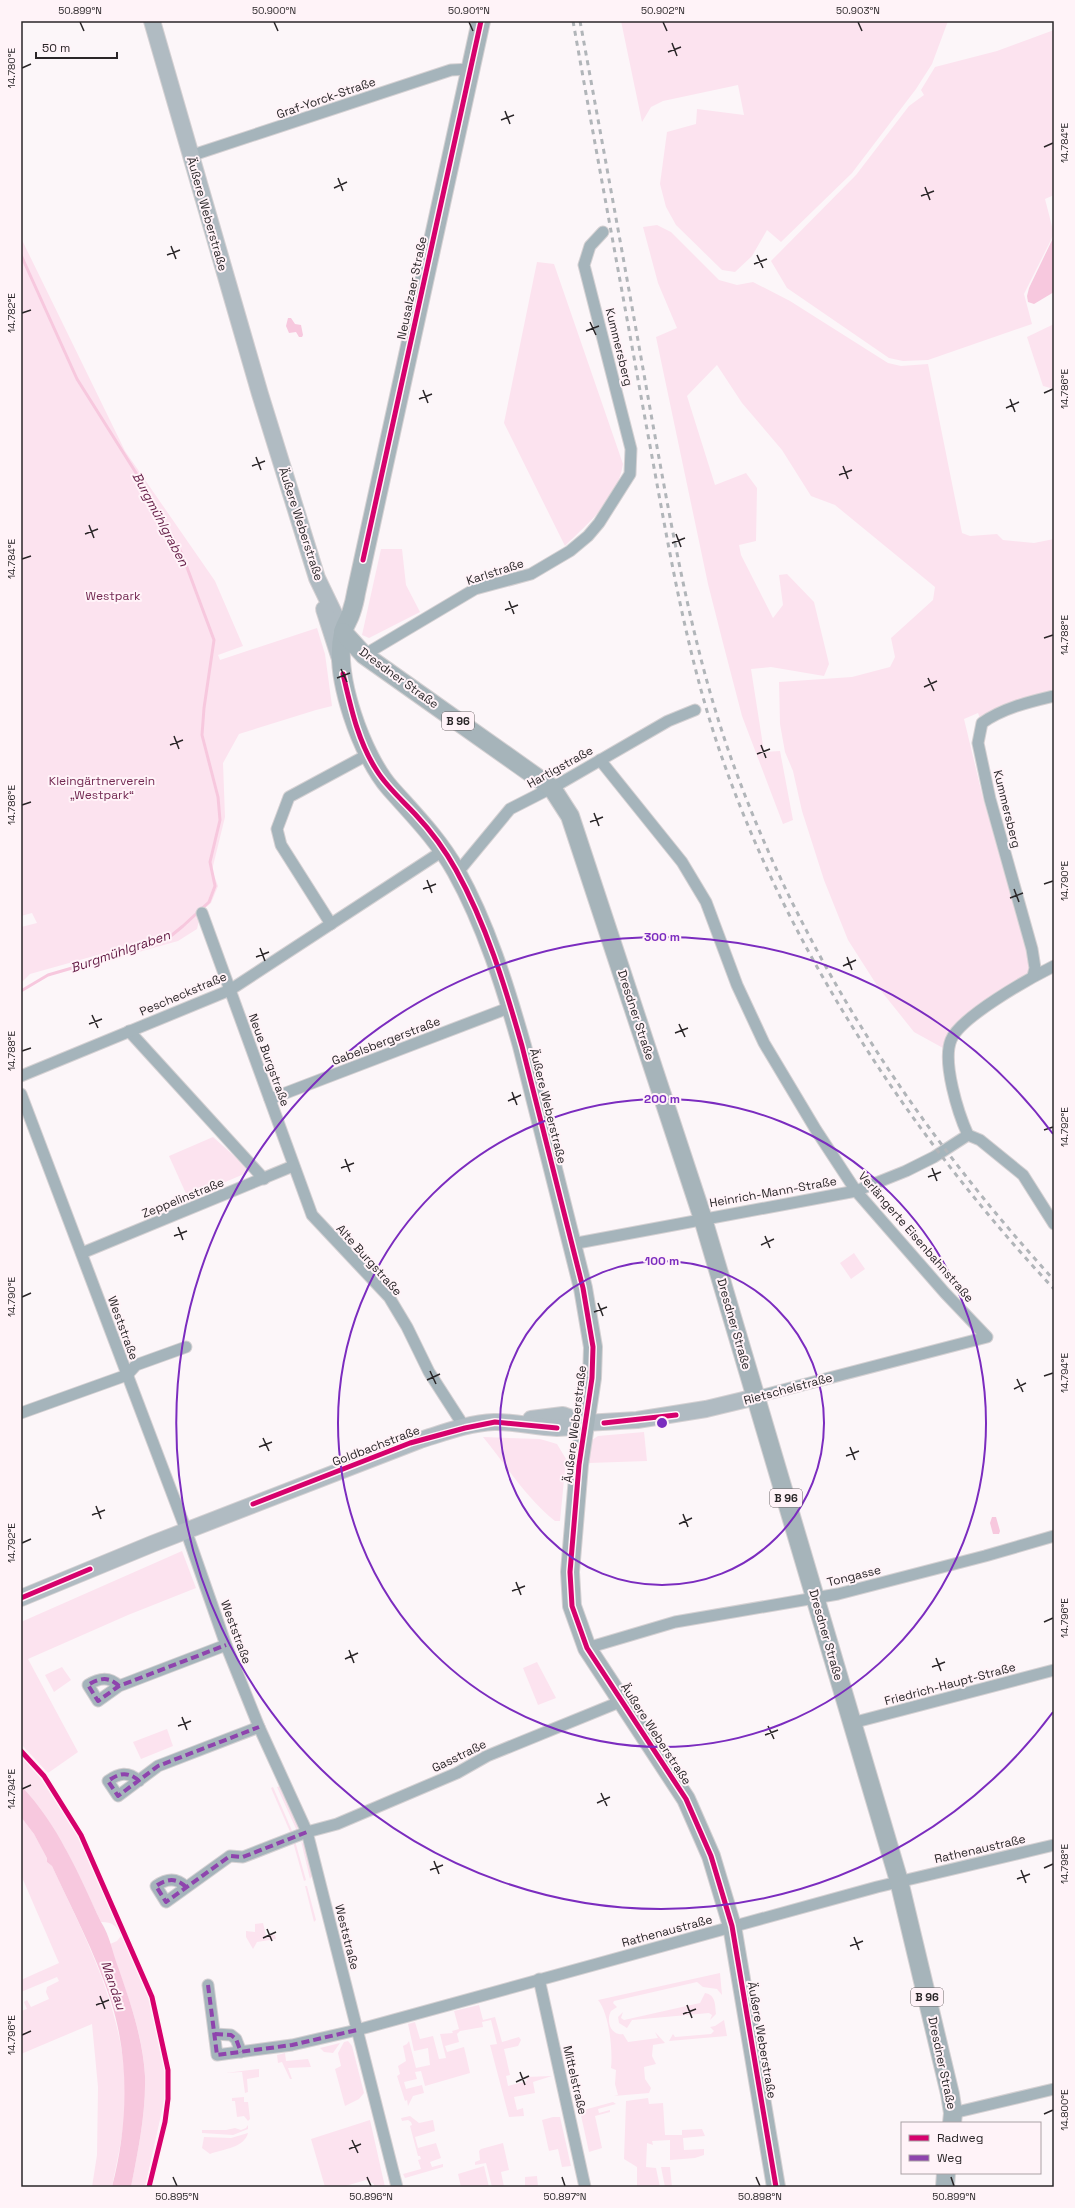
<svg xmlns="http://www.w3.org/2000/svg" width="1075" height="2208" font-family="'Space Grotesk',sans-serif">
  <style>
    .green { fill: #fce3ef }
    .water { fill: #f7c8de }
    .lines { fill: none; stroke-linecap: round; stroke-linejoin: round }
    .stream { stroke: #f7c8de; stroke-width: 3 }
    .street-casing { stroke: #d5d1d3; stroke-width: 13 }
    .secondary-casing { stroke: #d5d1d3; stroke-width: 18 }
    .primary-casing { stroke: #d5d1d3; stroke-width: 20 }
    .street { stroke: #a5b4bb; stroke-width: 11 }
    .secondary { stroke: #b0bbc2; stroke-width: 16 }
    .primary { stroke: #a6b4ba; stroke-width: 18 }
    .rail { stroke: #b1b5b9; stroke-width: 3; stroke-dasharray: 5 5; stroke-linecap: butt }
    .quiet { stroke: #8e44ad; stroke-width: 4; stroke-dasharray: 8 4; stroke-linecap: butt }
    .cycleway-casing { stroke: #fff3f8; stroke-width: 8 }
    .cycleway { stroke: #d6006c; stroke-width: 5 }
    .ticks { fill: none; stroke: #2a2628; stroke-width: 1.5 }
    .ring { fill: none; stroke: #7b2cbf; stroke-width: 2 }
    .labels { text-anchor: middle; stroke-width: 4; stroke-linejoin: round; paint-order: stroke }
    .shield { fill: #fff3f8; stroke: #6a6466; stroke-width: 1 }
    .shield-label { font-size: 11px; font-weight: bold; fill: #2a2628 }
    .street-label { font-size: 12px; fill: #2a2628; stroke: #fff3f8 }
    .park-label { font-size: 12px; fill: #732952; stroke: #fff3f8 }
    .water-label { font-size: 13px; font-style: italic; fill: #621943; stroke: #fff3f8 }
    .centre { fill: #7b2cbf; stroke: #fff3f8; stroke-width: 2 }
    .ring-label { font-size: 12px; text-anchor: middle; font-weight: bold; fill: #7b2cbf; stroke: #fff3f8; stroke-width: 4; stroke-linejoin: round; paint-order: stroke }
    .neatline { fill: none; stroke: #2a2628; stroke-width: 1.5 }
    .ticks-label { font-size: 10px; text-anchor: middle; fill: #2a2628 }
  </style>
  <rect width="100%" height="100%" fill="#fcf6f9"/>
  <g class="green">
    <path d="M621,21H948L932,64L916,89L852,173L781,242L767,230L752,256L735,272L722,270L676,225L666,207L660,184L667,132L696,124L697,109L744,115L738,85L663,101L651,107L642,122Z"/>
    <path d="M1054,30V195L1045,199L1054,234L1024,294L1032,324L928,360L903,361L889,358L787,288L771,261L856,175L909,106L924,95L921,90L935,67L997,51Z"/>
    <path d="M657,225L671,232L719,280L737,285L753,282L790,301L888,363L901,366L928,364L962,533L970,536L997,534L1003,540L1034,543L1054,539V694L981,721L978,713L964,719L983,798L1031,964L1030,972L956,1023L943,1048L914,1032L878,987L848,940L824,880L802,811L793,771L785,752L780,724L779,682L852,677L890,667L895,657L891,638L933,600L935,587L835,505L811,496L782,450L742,403L717,365L687,396L715,485L746,473L757,488L756,541L739,545L741,555L773,618L783,605L779,575L787,574L814,602L829,664L824,676L771,667L751,669L764,752L780,751L793,820L783,824L742,716L723,643L708,584L656,337L677,328L658,283L643,227Z"/>
    <path d="M21,238L125,451L215,581L243,646L218,655L220,660L317,628L325,654L332,706L316,710L239,734L223,763L225,817L212,870L218,886L211,903L201,912L197,929L178,941L121,957L119,949L30,974L21,983V927L37,923L32,913L21,916Z"/>
    <path d="M537,262L554,264L623,464C617,500 589,522 565,546L504,423Z"/>
    <path d="M1054,324V389L1043,386L1027,337Z"/>
    <path d="M381,549H402L406,585L420,612L369,638L362,635Z"/>
    <path d="M213,1137L251,1171L188,1198L169,1156Z"/>
    <path d="M854,1253L865,1269L851,1279L840,1263Z"/>
    <path d="M644,1432L647,1461L589,1463L592,1440L598,1436Z"/>
    <path d="M483,1437L540,1439L557,1444L566,1459L560,1521H555C526,1498 506,1465 483,1437Z"/>
    <path d="M182,1551L196,1588L128,1615L28,1659L78,1752L48,1773L21,1744V1622Z"/>
    <path d="M537,1662L556,1698L538,1705L523,1668Z"/>
    <path d="M62,1667L71,1680L54,1692L45,1675Z"/>
    <path d="M167,1729L173,1746L141,1759L133,1742Z"/>
    <path d="M21,1754L50,1790L80,1837L150,1997L162,2047L165,2073V2097L145,2187H131C138,2151 146,2113 145,2076C143,2033 126,1990 111,1950L110,1944L117,1941L121,1936C116,1925 113,1922 101,1922L65,1848L49,1822L21,1786Z"/>
    <path d="M280,1786L298,1826L297,1831L277,1787Z"/>
    <path d="M273,1787L293,1833L291,1834L271,1788Z"/>
    <path d="M21,1817L34,1834L48,1858L47,1862L52,1866C88,1943 130,2022 125,2109C123,2136 117,2161 112,2187H92L97,2155L98,2087L92,2024L21,2054V2011L27,2009L24,2002L27,2000L31,2007L49,1999L46,1992L47,1987L59,1981L57,1977L21,1992V1980L59,1963L21,1875Z"/>
    <path d="M295,1841L306,1880L304,1881L293,1842Z"/>
    <path d="M301,1841L305,1845L312,1876L310,1879Z"/>
    <path d="M305,1886H307L316,1920L314,1922Z"/>
    <path d="M263,1923L266,1935H275L276,1939L257,1942L253,1949L246,1937V1931L255,1932V1924Z"/>
    <path d="M720,1973L722,1995L717,1989L703,1987L697,1982L614,2001L613,2003L617,2007L611,2011C606,2020 610,2036 623,2034L628,2042L658,2038L655,2032L665,2043L653,2045L652,2056L656,2064L644,2067L645,2079L651,2088L649,2093L614,2096L618,2095L615,2084L616,2070L611,2068C613,2050 609,2013 598,2000Z"/>
    <path d="M705,1993C716,1995 715,2005 716,2014L710,2020L712,2015L709,2013L632,2020L627,2028L619,2023L618,2017L623,2012L621,2018L624,2020L700,2003Z"/>
    <path d="M479,2005L483,2020L495,2017L502,2042L519,2037L521,2040L518,2046L504,2049L510,2075L506,2076L508,2086L527,2081L526,2077L552,2076L533,2082L535,2093L514,2097L517,2110L523,2108L524,2116L509,2117L490,2045L497,2044L491,2020L482,2022L483,2027L460,2031L457,2034L459,2042L445,2046L447,2052L464,2047L470,2073L425,2086L421,2071L415,2072L417,2079L404,2082L406,2089L422,2085L424,2093L413,2096L408,2106L407,2100L405,2101L397,2076L400,2074L398,2066L406,2061L403,2046L407,2044L409,2041L416,2068L430,2065L428,2048L414,2051L408,2024L415,2022L420,2039L433,2036L439,2059L446,2058L440,2034L453,2033L452,2031L459,2029L454,2011Z"/>
    <path d="M724,2020L727,2036L669,2041L673,2034L675,2037L711,2034L714,2031L710,2027L715,2026Z"/>
    <path d="M348,2041L352,2046L364,2093L359,2099L345,2106L335,2069L341,2066L338,2053L344,2042Z"/>
    <path d="M340,2043L333,2053L324,2052L320,2048Z"/>
    <path d="M285,2053L286,2061L308,2059L311,2067L288,2068L292,2079H290L282,2062L278,2063L277,2055Z"/>
    <path d="M259,2069V2077L247,2079L248,2092L245,2093L242,2072L225,2073Z"/>
    <path d="M244,2097V2102H248L250,2119L248,2121L244,2116L237,2117L235,2101H232V2098Z"/>
    <path d="M648,2098L649,2104L663,2103L665,2135H682V2130L702,2129L705,2136L683,2138L684,2150L704,2149V2155L695,2158L670,2160V2140L652,2141L653,2145L647,2143L646,2167L656,2168L660,2187H637V2167L624,2159L626,2101Z"/>
    <path d="M613,2102L616,2104L598,2109L599,2113L610,2110V2112L595,2116L602,2148L589,2152L580,2111Z"/>
    <path d="M410,2116L419,2123L433,2120L435,2131L415,2137L418,2148L436,2143L441,2158L430,2162L432,2167L443,2164V2167L405,2178L403,2174L421,2169L418,2160L421,2159L420,2156H418L410,2126L412,2125L411,2122L408,2120L402,2121L401,2118Z"/>
    <path d="M553,2117H560L571,2166L562,2167L558,2149L549,2151L542,2120Z"/>
    <path d="M370,2120L385,2187H374V2184L366,2180L342,2187H325L311,2139Z"/>
    <path d="M248,2125V2129L233,2135L202,2133V2130H226L235,2128L241,2130L246,2128Z"/>
    <path d="M248,2133C244,2148 223,2149 210,2154L202,2148L204,2137L231,2138Z"/>
    <path d="M503,2143L509,2170L501,2172L504,2187H492L486,2163L475,2165V2162L480,2160L479,2151L481,2149Z"/>
    <path d="M484,2166L489,2187H461L458,2174Z"/>
    <path d="M661,2167H670L672,2187H665Z"/>
    <path d="M537,2176L538,2187H525V2177Z"/>
  </g>
  <g class="water">
    <path d="M1054,236V292L1034,304L1028,302L1027,296L1029,288Z"/>
    <path d="M288,318H291L295,324L301,325L303,335L302,337H299L296,332L289,333L286,326Z"/>
    <path d="M992,1517H996L1000,1531L999,1534H993L990,1523Z"/>
    <path d="M21,1786C58,1824 79,1875 101,1922C110,1936 112,1951 118,1967C130,2001 143,2039 145,2076C146,2113 138,2151 131,2187H112C128,2125 130,2059 110,1998C95,1953 72,1909 52,1866L47,1862V1858L34,1834L21,1817Z"/>
  </g>
  <g class="lines">
    <path class="stream" d="M21,255L77,379L143,484L182,554L214,640L204,708L202,735L218,797L220,820L210,862L215,886L209,902L183,926L172,935L110,957L48,975L21,991"/>
    <defs>
      <g id="street">
        <path d="M190,156L451,70L472,69"/>
        <path d="M364,655L475,589L531,574L570,551L588,536L599,523L630,474L631,449L584,265L590,246L603,232"/>
        <path d="M600,760L682,862L706,902L737,985L764,1043L816,1130L856,1191L945,1293L987,1337L756,1397"/>
        <path d="M456,870L462,867L510,809L559,784L668,721L695,710"/>
        <path d="M202,913L312,1215L389,1297L407,1327L429,1372L465,1428"/>
        <path d="M331,924L281,845L277,829L289,797L367,755"/>
        <path d="M1054,966C1030,978 960,1017 951,1040C942,1062 958,1113 968,1135L980,1140L1023,1175L1054,1224"/>
        <path d="M1033,976L1035,968L1032,949L990,799L978,743L982,723C1003,708 1029,702 1054,696"/>
        <path d="M129,1031L264,1179"/>
        <path d="M21,1076L230,990L444,850"/>
        <path d="M21,1094L183,1522L226,1645L259,1727L307,1832L397,2187"/>
        <path d="M270,1099L511,1007"/>
        <path d="M572,1244L856,1191L906,1171L934,1157L968,1135"/>
        <path d="M82,1253L293,1166"/>
        <path d="M21,1413L127,1375L136,1365L186,1347"/>
        <path d="M587,1648L675,1622L838,1594L985,1556L1054,1536"/>
        <path d="M119,1686C109,1676 99,1678 88,1685L98,1701L119,1686L226,1645"/>
        <path d="M852,1723L1054,1670"/>
        <path d="M139,1781C128,1771 119,1773 108,1781L118,1796L158,1766L259,1727"/>
        <path d="M186,1887C176,1877 166,1879 156,1886L166,1902L230,1856L243,1857L307,1832L337,1824L457,1773L487,1756L622,1701"/>
        <path d="M539,1979L585,2187"/>
        <path d="M208,1985L217,2055L292,2045L357,2030L877,1887L1054,1845"/>
        <path d="M215,2034L231,2035L236,2039L241,2052"/>
        <path d="M953,2113L1054,2089"/>
      </g>
      <g id="secondary">
        <path d="M152,21L260,394L317,578L343,632"/>
        <path d="M324,609L340,659"/>
        <path d="M531,1419L563,1415L585,1423L637,1420L706,1409L756,1397"/>
        <path d="M21,1598L152,1544L420,1440C443,1433 469,1423 494,1422C525,1421 555,1435 585,1423"/>
      </g>
      <g id="primary">
        <path d="M481,21L356,593C355,600 353,607 351,613C349,620 344,626 343,633C333,676 362,756 390,788C414,815 438,839 456,871C486,925 505,986 522,1046L583,1288L593,1347L592,1378L579,1465L570,1572L572,1606L587,1648L686,1799L711,1856L732,1926L776,2187"/>
        <path d="M343,632L364,655L552,788L570,816L703,1219L899,1881L950,2094L953,2113L952,2123"/>
        <path d="M945,2187L946,2173"/>
      </g>
    </defs>
    <use href="#street" class="street-casing"/>
    <use href="#secondary" class="secondary-casing"/>
    <use href="#primary" class="primary-casing"/>
    <use href="#street" class="street"/>
    <use href="#secondary" class="secondary"/>
    <use href="#primary" class="primary"/>
    <g class="rail">
      <path d="M573,21C597,156 622,290 646,424C666,531 683,640 717,743C784,944 910,1135 1054,1289"/>
      <path d="M580,21C604,152 628,283 651,414C673,534 693,655 735,769C805,960 917,1130 1054,1280"/>
    </g>
    <g class="quiet">
      <path d="M119,1686C109,1676 99,1678 88,1685L98,1701L119,1686L226,1645"/>
      <path d="M139,1781C128,1771 119,1773 108,1781L118,1796L158,1766L259,1727"/>
      <path d="M186,1887C176,1877 166,1879 156,1886L166,1902L230,1856L243,1857L307,1832"/>
      <path d="M208,1985L217,2055L292,2045L357,2030"/>
      <path d="M215,2034L231,2035L236,2039L241,2052"/>
    </g>
    <defs>
      <g id="cycleway">
        <path d="M363,560L481,21"/>
        <path d="M343,674C351,708 358,742 377,771C387,787 402,800 415,814C431,831 445,850 456,870C486,924 505,986 522,1046L583,1288L593,1347L592,1378L579,1465L570,1572L572,1606L587,1648L686,1799L711,1856L732,1926L776,2187"/>
        <path d="M604,1423L676,1415"/>
        <path d="M253,1504L410,1443L465,1428L495,1422L557,1428"/>
        <path d="M21,1598L90,1569"/>
        <path d="M21,1751L44,1776L81,1835L152,1997L168,2070V2099L165,2122L149,2187"/>
      </g>
    </defs>
    <use href="#cycleway" class="cycleway-casing"/>
    <use href="#cycleway" class="cycleway"/>
  </g>
  <path class="ticks" d="M80,22L84,31M274,22L278,31M469,22L473,31M663,22L667,31M858,22L862,31M672,43L677,56M668,52L681,47M22,68L31,64M505,111L510,124M501,120L514,115M1044,147L1053,143M338,178L343,191M925,187L930,200M334,188L347,182M921,196L934,191M171,246L176,259M167,255L180,250M757,255L763,268M754,264L767,259M22,313L31,310M590,322L596,335M586,331L599,326M423,390L428,403M1044,393L1053,389M419,399L432,394M1010,399L1015,412M1006,408L1019,402M256,457L261,470M252,466L265,461M843,466L848,479M839,475L852,470M89,525L94,538M85,534L98,529M676,534L681,547M672,543L685,538M22,559L31,556M509,601L514,614M505,610L518,605M1044,638L1053,635M341,669L347,682M337,678L350,673M928,678L934,691M924,687L937,681M174,736L179,749M170,745L183,740M761,745L766,758M757,754L770,749M22,805L31,802M594,813L599,826M590,822L603,817M427,880L432,893M1044,884L1053,881M423,889L436,884M1014,889L1019,902M1010,898L1023,893M260,948L265,961M256,957L269,952M847,957L852,970M843,966L856,960M92,1015L98,1028M89,1024L102,1019M679,1024L685,1037M675,1033L688,1028M22,1051L31,1048M512,1092L517,1105M508,1101L521,1095M1044,1130L1053,1127M345,1159L350,1172M341,1168L354,1163M932,1168L937,1181M928,1177L941,1172M178,1227L183,1240M174,1236L187,1231M765,1236L770,1248M761,1245L774,1239M22,1297L31,1293M598,1303L603,1316M594,1312L607,1307M430,1371L436,1384M1044,1376L1053,1373M1017,1379L1023,1392M427,1380L440,1374M1014,1389L1026,1383M263,1438L269,1451M259,1447L272,1442M850,1447L855,1460M846,1456L859,1451M96,1506L101,1519M683,1514L688,1527M92,1515L105,1510M679,1524L692,1518M22,1543L31,1539M516,1582L521,1595M512,1591L525,1586M1044,1622L1053,1618M349,1650L354,1663M936,1658L941,1671M345,1659L358,1653M932,1667L945,1662M182,1717L187,1730M178,1726L191,1721M768,1726L774,1739M765,1735L778,1730M22,1789L31,1785M601,1793L607,1806M597,1803L610,1797M434,1861L439,1874M1044,1868L1053,1864M430,1870L443,1865M1021,1870L1026,1883M1017,1879L1030,1874M267,1929L272,1941M854,1937L859,1950M263,1938L276,1932M850,1946L863,1941M100,1996L105,2009M96,2005L109,2000M687,2005L692,2018M683,2014L696,2009M22,2035L31,2031M520,2072L525,2085M516,2082L529,2076M1044,2114L1053,2110M352,2140L358,2153M349,2149L361,2144M173,2177L177,2186M367,2177L371,2186M562,2177L565,2186M756,2177L760,2186M951,2177L954,2186"/>
  <g class="ring">
    <circle cx="662" cy="1423" r="162"/>
    <circle cx="662" cy="1423" r="324"/>
    <path d="M1053 1712A486 486 0 1 1 1053 1134"/>
  </g>
  <g class="labels">
    <g class="shield">
      <rect x="442" y="712" width="32" height="18" rx="3"/>
      <rect x="770" y="1489" width="32" height="18" rx="3"/>
      <rect x="911" y="1988" width="32" height="18" rx="3"/>
    </g>
    <g class="shield-label">
      <text x="458" y="725">B 96</text>
      <text x="786" y="1502">B 96</text>
      <text x="927" y="2001">B 96</text>
    </g>
    <g class="street-label">
      <text transform="translate(326 98) rotate(-19)" y="4">Graf-Yorck-Straße</text>
      <text transform="translate(207 214) rotate(74)" y="4">Äußere Weberstraße</text>
      <text transform="translate(412 288) rotate(-78)" y="4">Neusalzaer Straße</text>
      <text transform="translate(619 347) rotate(76)" y="4">Kummersberg</text>
      <text transform="translate(301 524) rotate(72)" y="4">Äußere Weberstraße</text>
      <text transform="translate(495 572) rotate(-18)" y="4">Karlstraße</text>
      <text transform="translate(399 678) rotate(36)" y="4">Dresdner Straße</text>
      <text transform="translate(560 767) rotate(-29)" y="4">Hartigstraße</text>
      <text transform="translate(1007 809) rotate(76)" y="4">Kummersberg</text>
      <text transform="translate(183 994) rotate(-23)" y="4">Pescheckstraße</text>
      <text transform="translate(636 1015) rotate(72)" y="4">Dresdner Straße</text>
      <text transform="translate(386 1041) rotate(-21)" y="4">Gabelsbergerstraße</text>
      <text transform="translate(269 1060) rotate(70)" y="4">Neue Burgstraße</text>
      <text transform="translate(548 1106) rotate(76)" y="4">Äußere Weberstraße</text>
      <text transform="translate(773 1192) rotate(-10)" y="4">Heinrich-Mann-Straße</text>
      <text transform="translate(183 1198) rotate(-22)" y="4">Zeppelinstraße</text>
      <text transform="translate(916 1237) rotate(49)" y="4">Verlängerte Eisenbahnstraße</text>
      <text transform="translate(369 1260) rotate(48)" y="4">Alte Burgstraße</text>
      <text transform="translate(734 1324) rotate(74)" y="4">Dresdner Straße</text>
      <text transform="translate(123 1328) rotate(70)" y="4">Weststraße</text>
      <text transform="translate(788 1389) rotate(-15)" y="4">Rietschelstraße</text>
      <text transform="translate(575 1424) rotate(-83)" y="4">Äußere Weberstraße</text>
      <text transform="translate(376 1446) rotate(-21)" y="4">Goldbachstraße</text>
      <text transform="translate(854 1576) rotate(-14)" y="4">Tongasse</text>
      <text transform="translate(236 1632) rotate(70)" y="4">Weststraße</text>
      <text transform="translate(826 1635) rotate(74)" y="4">Dresdner Straße</text>
      <text transform="translate(950 1684) rotate(-15)" y="4">Friedrich-Haupt-Straße</text>
      <text transform="translate(656 1734) rotate(57)" y="4">Äußere Weberstraße</text>
      <text transform="translate(459 1756) rotate(-26)" y="4">Gasstraße</text>
      <text transform="translate(980 1849) rotate(-13)" y="4">Rathenaustraße</text>
      <text transform="translate(667 1931) rotate(-15)" y="4">Rathenaustraße</text>
      <text transform="translate(347 1937) rotate(76)" y="4">Weststraße</text>
      <text transform="translate(762 2040) rotate(80)" y="4">Äußere Weberstraße</text>
      <text transform="translate(942 2063) rotate(78)" y="4">Dresdner Straße</text>
      <text transform="translate(575 2080) rotate(77)" y="4">Mittelstraße</text>
    </g>
    <g class="park-label">
      <text x="113" y="600">Westpark</text>
      <text x="102" y="785">Kleingärtnerverein<tspan x="102" dy="14">„Westpark“</tspan></text>
    </g>
    <g class="water-label">
      <text transform="translate(161 519) rotate(62)" y="5">Burgmühlgraben</text>
      <text transform="translate(120 951) rotate(-19)" y="5">Burgmühlgraben</text>
      <text transform="translate(114 1985) rotate(71)" y="5">Mandau</text>
    </g>
  </g>
  <circle cx="662" cy="1423" r="6" class="centre"/>
  <g class="ring-label">
    <text x="662" y="941">300 m</text>
    <text x="662" y="1103">200 m</text>
    <text x="662" y="1265">100 m</text>
  </g>
  <rect width="1075" height="2208" fill="none" stroke="#fff3f8" stroke-width="44"/>
  <rect x="901" y="2122" width="140" height="52" fill="#fff3f8" stroke="#aaa1a5"/>
  <rect x="909" y="2135" width="20" height="6" fill="#d6006c" stroke="#aaa1a5"/>
  <text x="937" y="2142" font-size="12" fill="#2a2628">Radweg</text>
  <rect x="909" y="2155" width="20" height="6" fill="#8e44ad" stroke="#aaa1a5"/>
  <text x="937" y="2162" font-size="12" fill="#2a2628">Weg</text>
  <path d="M36 52v6h81v-6" fill="none" stroke="#2a2628" stroke-width="2"/>
  <text x="42" y="52" font-size="12" fill="#2a2628" stroke="#fff3f8" stroke-width="3" paint-order="stroke">50 m</text>
  <rect x="22" y="22" width="1031" height="2164" class="neatline"/>
  <g class="ticks-label">
    <text x="80" y="14">50.899°N</text>
    <text x="274" y="14">50.900°N</text>
    <text x="469" y="14">50.901°N</text>
    <text x="663" y="14">50.902°N</text>
    <text x="858" y="14">50.903°N</text>
    <text transform="translate(11 68) rotate(-90)" y="4">14.780°E</text>
    <text transform="translate(1064 143) rotate(-90)" y="4">14.784°E</text>
    <text transform="translate(11 313) rotate(-90)" y="4">14.782°E</text>
    <text transform="translate(1064 389) rotate(-90)" y="4">14.786°E</text>
    <text transform="translate(11 559) rotate(-90)" y="4">14.784°E</text>
    <text transform="translate(1064 635) rotate(-90)" y="4">14.788°E</text>
    <text transform="translate(11 805) rotate(-90)" y="4">14.786°E</text>
    <text transform="translate(1064 881) rotate(-90)" y="4">14.790°E</text>
    <text transform="translate(11 1051) rotate(-90)" y="4">14.788°E</text>
    <text transform="translate(1064 1127) rotate(-90)" y="4">14.792°E</text>
    <text transform="translate(11 1297) rotate(-90)" y="4">14.790°E</text>
    <text transform="translate(1064 1373) rotate(-90)" y="4">14.794°E</text>
    <text transform="translate(11 1543) rotate(-90)" y="4">14.792°E</text>
    <text transform="translate(1064 1618) rotate(-90)" y="4">14.796°E</text>
    <text transform="translate(11 1789) rotate(-90)" y="4">14.794°E</text>
    <text transform="translate(1064 1864) rotate(-90)" y="4">14.798°E</text>
    <text transform="translate(11 2035) rotate(-90)" y="4">14.796°E</text>
    <text transform="translate(1064 2110) rotate(-90)" y="4">14.800°E</text>
    <text x="177" y="2200">50.895°N</text>
    <text x="371" y="2200">50.896°N</text>
    <text x="565" y="2200">50.897°N</text>
    <text x="760" y="2200">50.898°N</text>
    <text x="954" y="2200">50.899°N</text>
  </g>
</svg>
